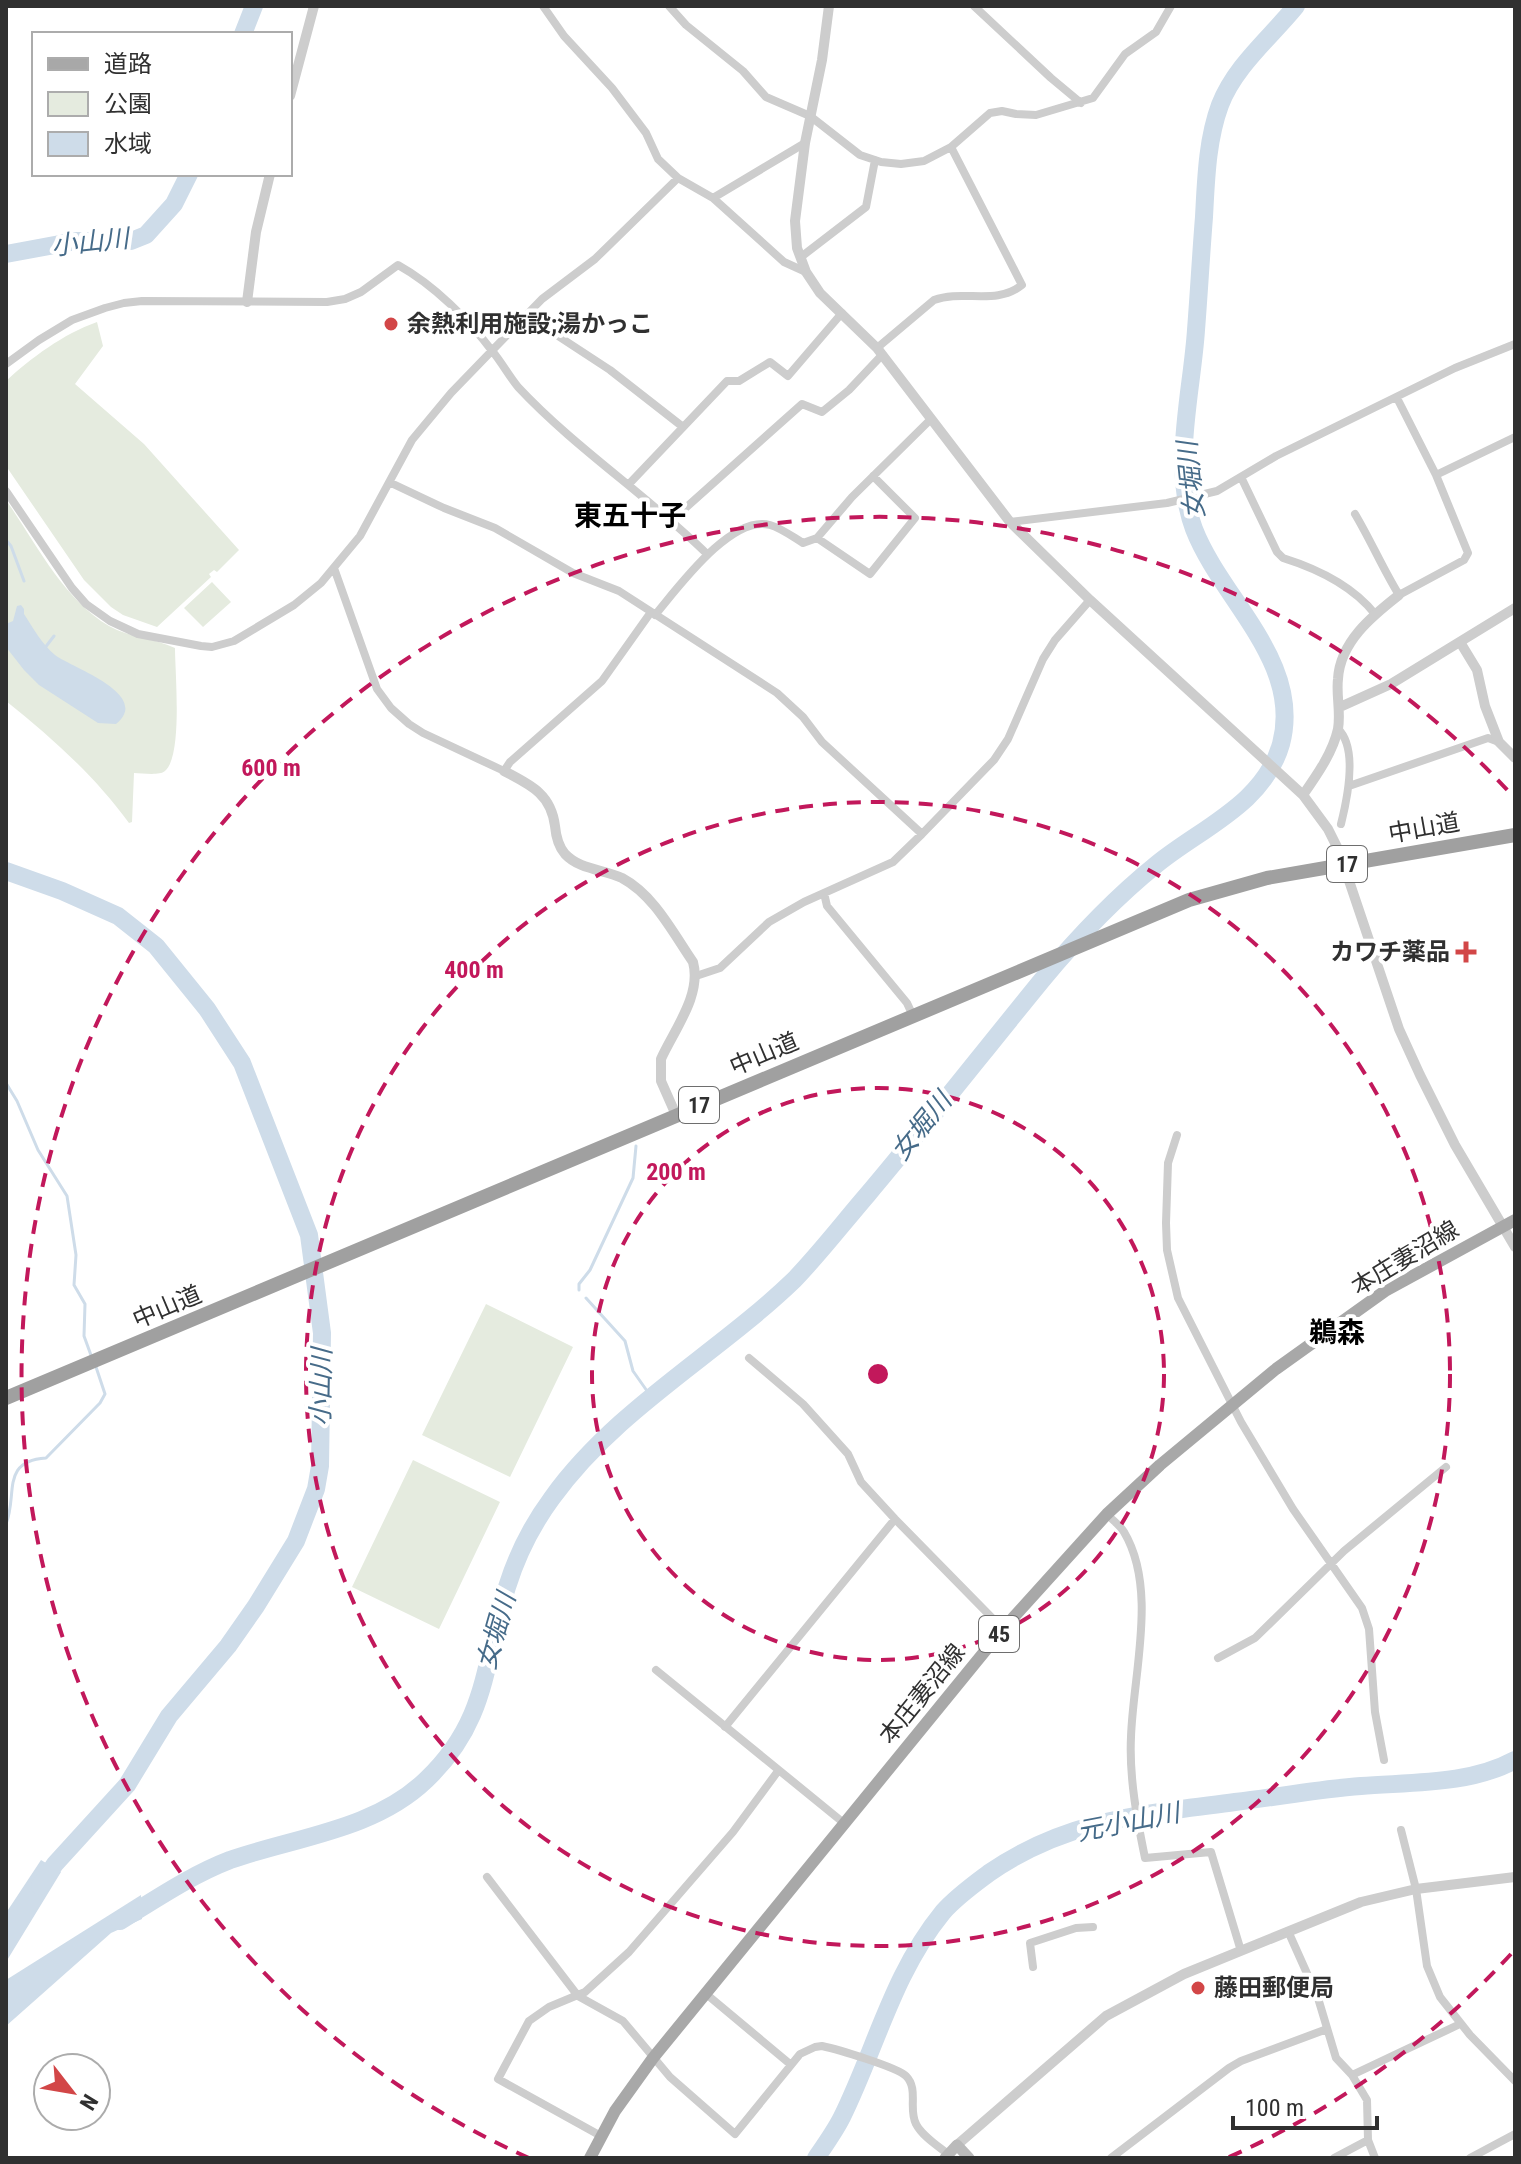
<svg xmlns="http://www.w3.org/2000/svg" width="1521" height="2164" viewBox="0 0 1521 2164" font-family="'Roboto Condensed','Noto Sans JP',sans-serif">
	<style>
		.green { fill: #e5ebdf }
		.water { fill: #cedce9 }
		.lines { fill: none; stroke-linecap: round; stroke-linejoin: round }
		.stream { stroke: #cedce9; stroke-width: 3 }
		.river { stroke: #cedce9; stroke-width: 18 }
		.minor { stroke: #cdcdcd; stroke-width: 8 }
		.tertiary { stroke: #cdcdcd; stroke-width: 10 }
		.secondary { stroke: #bababa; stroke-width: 11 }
		.primary { stroke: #a8a8a8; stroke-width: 12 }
		.trunk { stroke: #a0a0a0; stroke-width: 14 }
		.ring { fill: none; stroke: #c2185b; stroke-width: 4; stroke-dasharray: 14 10 }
		.poi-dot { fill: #d24647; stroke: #fff; stroke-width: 3 }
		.labels { text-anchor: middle; stroke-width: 8; stroke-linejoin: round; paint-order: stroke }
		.shield { fill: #fff; stroke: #6e6e6e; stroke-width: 2 }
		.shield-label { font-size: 22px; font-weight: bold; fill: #303030 }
		.poi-label { font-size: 24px; font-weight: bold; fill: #303030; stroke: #fff; text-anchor: start }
		.street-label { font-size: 24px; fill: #303030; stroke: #fff }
		.water-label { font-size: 26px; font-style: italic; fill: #466b89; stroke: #fff }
		.quarter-label { font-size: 28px; font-weight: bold; fill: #000; stroke: #fff }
		.centre { fill: #c2185b; stroke: #fff; stroke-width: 4 }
		.ring-label { font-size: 24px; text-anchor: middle; font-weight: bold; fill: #c2185b; stroke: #fff; stroke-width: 8; stroke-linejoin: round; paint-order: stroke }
	</style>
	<rect width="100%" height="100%" fill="#fff"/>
	<path class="green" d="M 97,322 L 103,346 L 75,384 L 144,444 L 239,550 L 217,572 L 214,570 L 209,574 L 211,577 L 157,627 L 123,615 L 111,607 L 84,580 L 6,466 L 6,381 C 31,358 63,334 97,322 Z
		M 6,500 C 36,543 63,599 109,626 C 130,638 154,638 175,648 C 175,672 183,756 165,771 C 159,776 142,773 134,773 L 132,822 L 129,823 C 94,775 52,738 6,701 Z
		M 212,582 L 231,602 L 203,627 L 184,608 Z
		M 486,1304 L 573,1347 L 510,1477 L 422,1435 Z
		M 413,1460 L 500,1502 L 439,1629 L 352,1587 Z"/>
	<path class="water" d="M 21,605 L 24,609 L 24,614 C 33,628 42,644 55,655 C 70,667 153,694 116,724 L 98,723 L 39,685 L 24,670 L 6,647 L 6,624 L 13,621 L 17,606 Z
		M 41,1860 L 61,1872 L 6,1962 L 6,1913 Z
		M 141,1895 L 142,1919 L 111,1933 L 6,2026 L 6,1980 Z"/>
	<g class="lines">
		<path class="stream" d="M 6,540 L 11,546 L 24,581
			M 44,649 L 54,636
			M 6,1083 L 17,1101 L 38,1150 L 67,1196 L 76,1255 L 74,1285 L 85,1304 L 84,1336 L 92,1358
			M 579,1290 L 579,1284 L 590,1270 L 633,1178 L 636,1146
			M 586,1298 L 625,1341 L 633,1371 L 652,1398
			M 6,1524 C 18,1495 0,1461 46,1458 L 100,1403 L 105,1394 L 95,1364"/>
		<path class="river" d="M 243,34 L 254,6
			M 6,254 L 76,241 L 131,241 L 146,235 L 174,204 L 189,174
			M 6,871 L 62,891 L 118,916 L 156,946 L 207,1009 L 242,1063 L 309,1235 L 322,1333 L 320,1466 L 316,1489 L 296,1541 L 256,1606 L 228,1646 L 169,1716 L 127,1785 L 55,1864 L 40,1886
			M 120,1921 C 156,1899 191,1875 230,1860 C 296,1837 374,1830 426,1780 C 489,1720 483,1663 507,1587 C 517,1555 532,1525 552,1498 C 616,1409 716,1355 794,1280 C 820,1253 843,1223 868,1194 C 927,1124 984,1051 1042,980 C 1076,939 1116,897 1157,864 C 1201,828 1264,804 1281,744 C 1303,662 1221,599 1194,529 C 1171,468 1192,392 1196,330 C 1199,292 1201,254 1204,217 C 1206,180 1207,140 1220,105 C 1235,66 1270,38 1296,6
			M 816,2158 C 825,2145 835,2131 842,2117 C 876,2048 893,1973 943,1912 C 956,1897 973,1885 989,1873 C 1067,1819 1145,1814 1235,1802 C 1277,1797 1319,1789 1361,1786 C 1411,1782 1469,1785 1515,1760"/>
		<path class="minor" d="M 543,6 L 564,36 L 612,88 L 646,133 L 658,159 L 678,178 L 713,198 L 784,262 L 806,272
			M 669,6 L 686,25 L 743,71 L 766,97 L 810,116 L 860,155 L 881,162 L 901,164 L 924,161 L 951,147 L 990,113 L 1002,111 L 1016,114 L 1036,115 L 1093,98 L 1125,54 L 1156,32 L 1171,6
			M 974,6 L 1051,78 L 1081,103
			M 713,198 L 805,143
			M 801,257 L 866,207 L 875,160
			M 526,315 L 610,370 L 683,427
			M 877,348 L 934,300 C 963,289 996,306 1022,285 L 951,147
			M 6,364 L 39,340 L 72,320 L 105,308 L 124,303 L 142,301 L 327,302 L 345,299 L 361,292 L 398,265 C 434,285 468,319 493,352 C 502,363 509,376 518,387 C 575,448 647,495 707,554
			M 1436,475 L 1515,437
			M 1241,477 L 1277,552 L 1283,558 C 1318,569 1352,585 1375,614
			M 391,483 L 444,508 L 495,528 L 573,573 L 619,591 L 777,693 L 803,717 L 822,742 L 922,834
			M 629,484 L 727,381 L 739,381 L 770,362 L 788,376 L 842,313
			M 6,491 L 72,588 L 86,604 L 110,621 L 138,634 L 201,646 L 212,647 L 234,641 L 294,605 L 321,583 L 360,536 L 412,440 L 451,393 L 542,299 L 595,259 L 678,178
			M 1355,514 C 1371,541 1383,569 1399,595 L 1464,560 L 1468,553 L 1436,475 L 1397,398
			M 672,520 L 802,404 L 822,412 L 849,390 L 882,355
			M 1010,522 L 1167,503 L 1217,491 L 1276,456 L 1455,368 L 1515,344
			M 817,538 L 870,574 L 915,518 L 873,476
			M 334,568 L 377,689 L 391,708 L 409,724 L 423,733 L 504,771 L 510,762 L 602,681 L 651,612
			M 655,615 C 677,589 731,514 770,525 C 781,528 793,537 803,543 L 817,538 L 852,497 L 930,420
			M 1338,729 C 1358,748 1347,800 1341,824
			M 1349,786 L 1488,738 L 1499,742
			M 824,893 L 827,906 L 907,1003 L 913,1016
			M 696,976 L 720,968 L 769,922 L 804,902 L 893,862 L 922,834 L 994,760 L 1008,739 L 1043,659 L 1055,640 L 1090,600
			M 1177,1135 L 1168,1163 L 1166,1223 L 1167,1250 L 1178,1298 L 1241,1422 L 1293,1509 L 1362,1608 L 1369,1629 L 1375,1712 L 1384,1760
			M 749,1358 L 803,1404 L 848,1454 L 861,1482 L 895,1519 L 1003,1629
			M 1107,1514 C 1112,1520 1120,1525 1124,1532 C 1158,1589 1133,1674 1131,1737 C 1129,1777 1137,1819 1145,1858 L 1211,1852 L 1241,1951
			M 1218,1658 L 1255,1638 L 1344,1551 L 1446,1467
			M 656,1670 L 845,1824
			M 725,1727 L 895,1519
			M 1401,1830 L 1416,1889 L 1427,1966 L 1440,1997 L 1470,2035 L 1515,2081
			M 487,1877 L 578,1996 L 623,2021 L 670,2077 L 735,2134 L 800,2054 L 815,2047 L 822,2046 C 836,2049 897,2067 906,2076 C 919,2089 908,2109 916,2124 C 922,2136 938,2146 948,2154
			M 1288,1931 L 1318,1998 L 1336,2058 L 1352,2075 L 1367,2100 L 1368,2140 L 1375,2158
			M 1033,1967 L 1030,1943 L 1076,1928 L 1093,1927
			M 705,1993 L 790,2064
			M 1352,2075 L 1460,2024
			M 601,2136 L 498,2079 L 529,2021 L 549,2007 L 585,1992 L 629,1952 L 733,1832 L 778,1771
			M 1111,2158 L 1229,2068 L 1241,2061 L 1327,2029
			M 1334,2158 L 1368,2140
			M 1470,2158 L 1515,2134"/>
		<path class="tertiary" d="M 829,6 L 822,60 L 805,143 L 795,221 L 797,248 L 806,272 L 820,293 L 877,348 L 1010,522 L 1090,600 L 1303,795 L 1328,829 L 1339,851 L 1399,1029 L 1420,1075 L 1455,1145 L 1515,1247
			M 290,96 L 314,6
			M 247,302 L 256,232 L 270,174
			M 1460,642 L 1477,670 L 1485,706 L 1499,742 L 1515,758
			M 1340,707 L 1391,684 L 1515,608
			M 504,771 C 531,785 551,794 555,826 C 556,837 558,846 565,854 C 580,870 603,869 622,878 C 654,895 673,933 693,962 C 702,995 674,1030 661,1059 L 661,1081 L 676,1115
			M 1303,795 C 1317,775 1333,752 1338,729 C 1341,712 1336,695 1338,679 C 1340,642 1372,616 1399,595
			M 957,2145 L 1106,2016 L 1184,1974 L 1361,1902 L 1416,1889 L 1515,1877"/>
		<path class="secondary" d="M 945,2158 L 957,2145 L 969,2158"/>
		<path class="primary" d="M 590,2158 L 615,2111 L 653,2058 L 1003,1629 L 1107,1514 L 1160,1465 L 1276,1369 L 1385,1291 L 1515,1220"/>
		<path class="trunk" d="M 6,1398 L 1189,900 L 1267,878 L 1515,835"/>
	</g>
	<g class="ring">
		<circle cx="878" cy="1374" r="286"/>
		<circle cx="878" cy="1374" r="572"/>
		<path d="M1511 1954A858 858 0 0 1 1227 2158M529 2158A858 858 0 1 1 1511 794"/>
	</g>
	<g class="poi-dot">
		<circle cx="391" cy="324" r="8"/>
		<path d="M1462 940h8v8h8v8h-8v8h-8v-8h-8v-8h8z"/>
		<circle cx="1198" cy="1988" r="8"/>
	</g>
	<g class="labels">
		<g class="shield">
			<rect x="1327" y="846" width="40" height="36" rx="6"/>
			<rect x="679" y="1087" width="40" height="36" rx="6"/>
			<rect x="979" y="1616" width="40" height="36" rx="6"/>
		</g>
		<g class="shield-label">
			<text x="1347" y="872">17</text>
			<text x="699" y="1113">17</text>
			<text x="999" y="1642">45</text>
		</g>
		<g class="poi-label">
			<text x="407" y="332">余熱利用施設;湯かっこ</text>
			<text x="1450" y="960" text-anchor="end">カワチ薬品</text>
			<text x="1214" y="1996">藤田郵便局</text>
		</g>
		<g class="street-label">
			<text transform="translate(1424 828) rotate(-10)" y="8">中山道</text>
			<text transform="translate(764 1054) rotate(-23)" y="8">中山道</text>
			<text transform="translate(1405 1258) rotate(-31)" y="8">本庄妻沼線</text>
			<text transform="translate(167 1307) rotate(-23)" y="8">中山道</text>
			<text transform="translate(922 1694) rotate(-51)" y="8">本庄妻沼線</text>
		</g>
		<g class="water-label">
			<text transform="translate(90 242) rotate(-6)" y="9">小山川</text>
			<text transform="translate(1191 480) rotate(-96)" y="9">女堀川</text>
			<text transform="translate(921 1126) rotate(-51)" y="9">女堀川</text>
			<text transform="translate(321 1387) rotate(-89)" y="9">小山川</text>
			<text transform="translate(496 1631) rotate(-74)" y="9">女堀川</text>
			<text transform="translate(1128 1822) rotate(-11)" y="9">元小山川</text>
		</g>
		<g class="quarter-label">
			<text x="630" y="525">東五十子</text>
			<text x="1337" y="1342">鵜森</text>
		</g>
	</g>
	<circle cx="878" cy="1374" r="12" class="centre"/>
	<g class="ring-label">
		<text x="271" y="776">600 m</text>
		<text x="474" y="978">400 m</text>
		<text x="676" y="1180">200 m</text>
	</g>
	<rect width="1521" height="2164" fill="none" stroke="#303030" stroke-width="16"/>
	<rect x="32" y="32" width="260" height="144" fill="#ffffff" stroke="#acacac" stroke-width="2"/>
	<rect x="48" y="58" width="40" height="12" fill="#a8a8a8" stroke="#acacac" stroke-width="2"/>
	<text x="104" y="72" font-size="24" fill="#303030">道路</text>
	<rect x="48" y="92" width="40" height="24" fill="#e5ebdf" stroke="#acacac" stroke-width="2"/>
	<text x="104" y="112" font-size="24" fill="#303030">公園</text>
	<rect x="48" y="132" width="40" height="24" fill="#cedce9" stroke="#acacac" stroke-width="2"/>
	<text x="104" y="152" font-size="24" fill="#303030">水域</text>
	<g transform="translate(72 2092) rotate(121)"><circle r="38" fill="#ffffff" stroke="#acacac" stroke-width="2"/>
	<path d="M0-6L14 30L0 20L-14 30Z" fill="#d24647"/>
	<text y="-12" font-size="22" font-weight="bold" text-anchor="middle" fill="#303030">N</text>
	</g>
	<path d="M1233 2116v12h144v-12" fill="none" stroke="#303030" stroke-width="4"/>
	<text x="1245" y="2116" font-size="24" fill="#303030" stroke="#ffffff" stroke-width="6" paint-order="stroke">100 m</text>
</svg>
